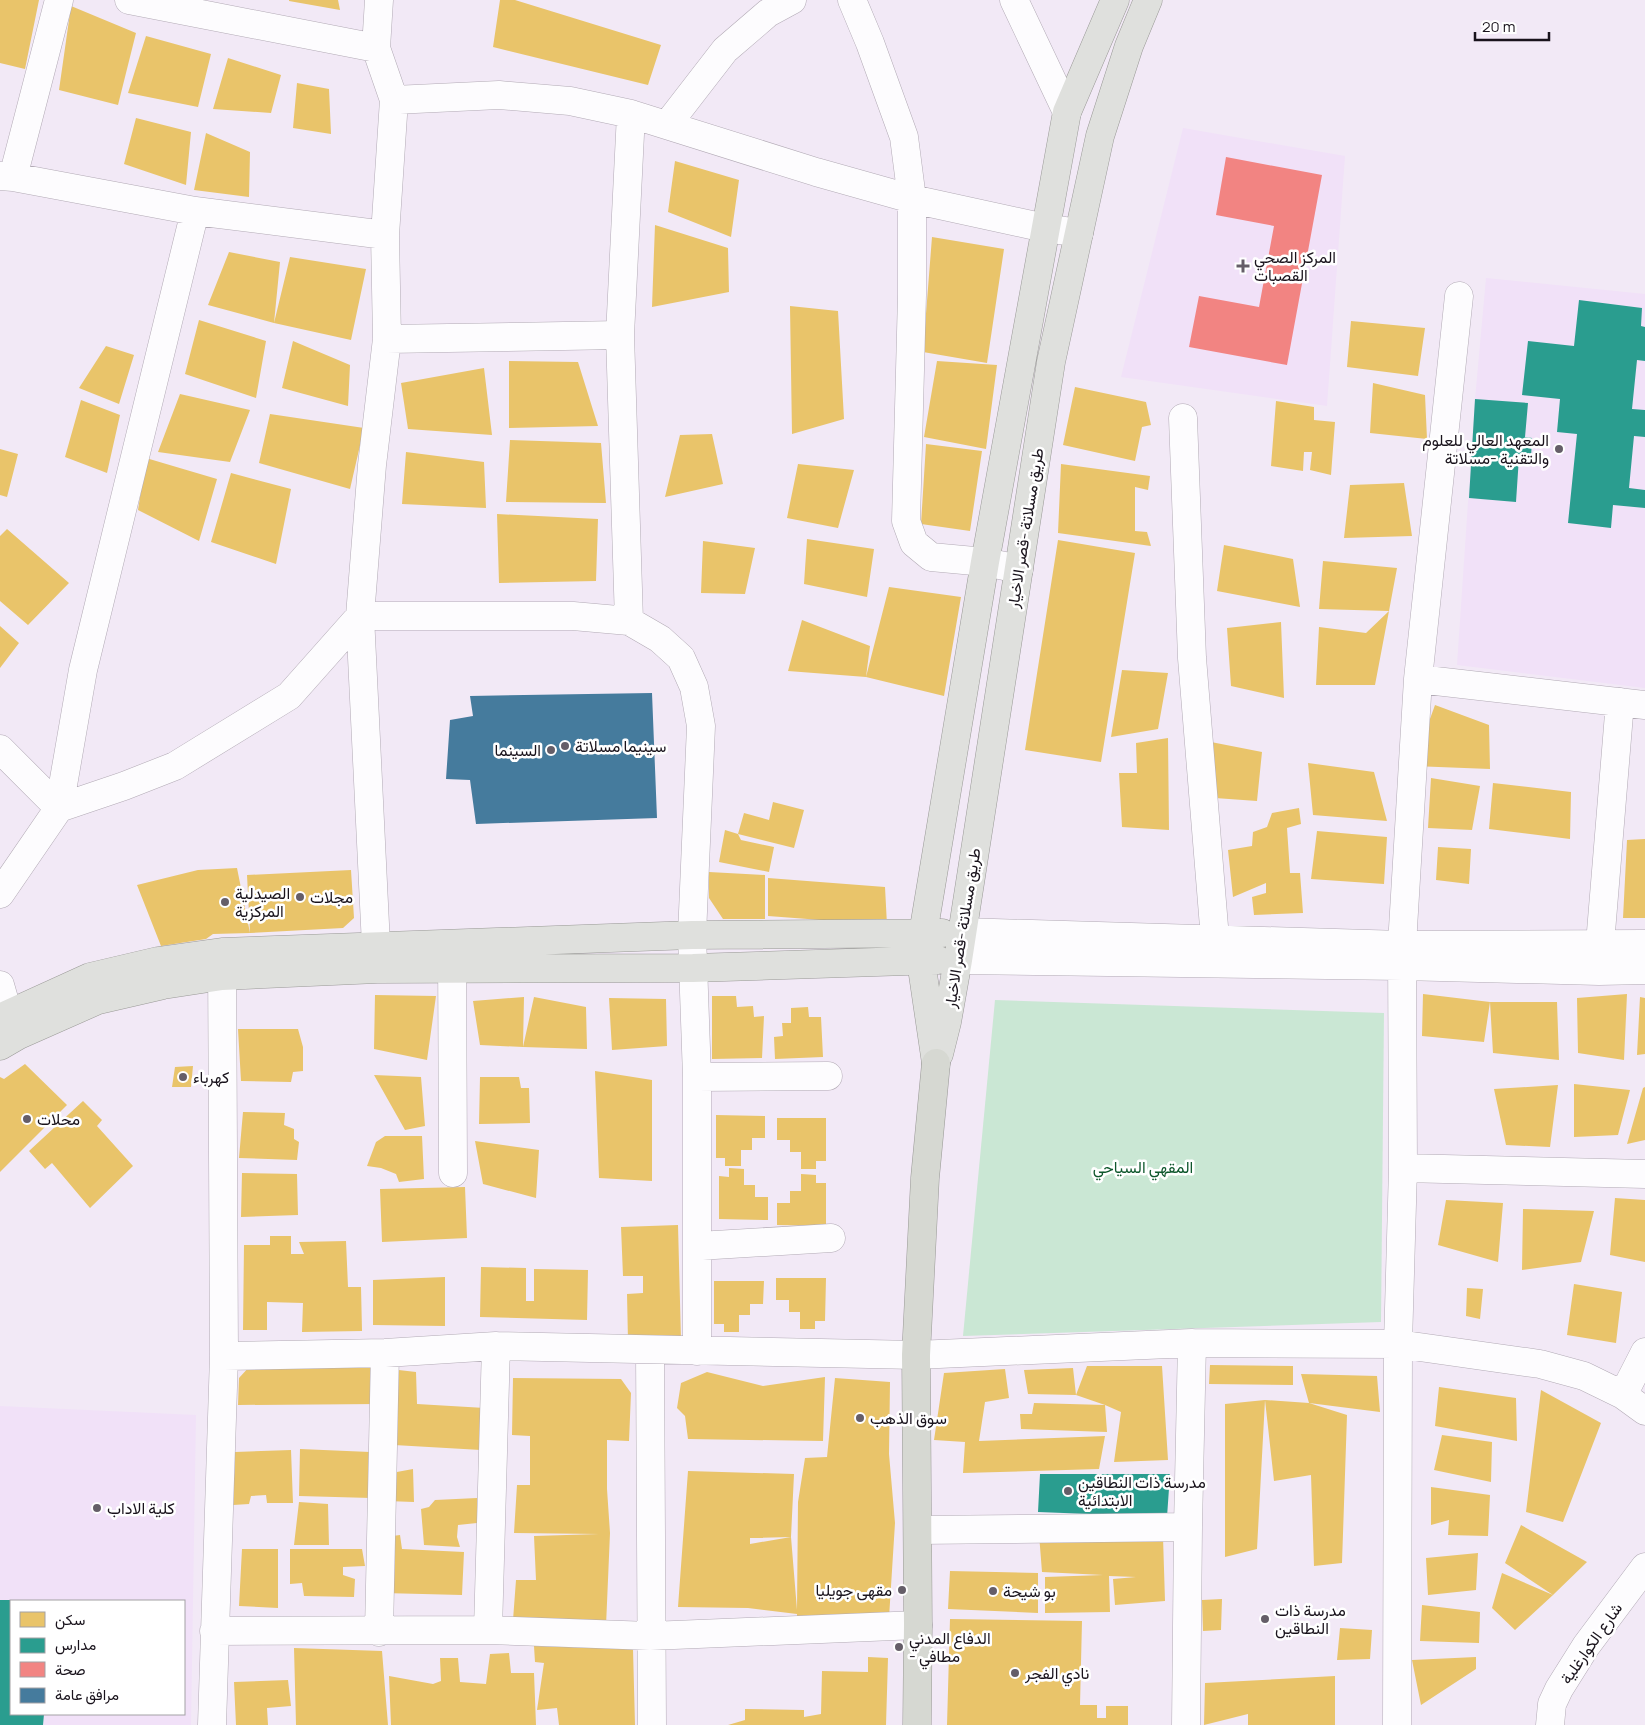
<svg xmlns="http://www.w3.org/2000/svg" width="1645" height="1725" viewBox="0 0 1645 1725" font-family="Manrope,Vazirmatn,sans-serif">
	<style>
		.built { fill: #f1e1f8; fill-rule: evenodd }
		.green { fill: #cae7d4 }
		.homes { fill: #e9c46a }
		.schools { fill: #2a9d8f }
		.health { fill: #f28482 }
		.public { fill: #457b9d }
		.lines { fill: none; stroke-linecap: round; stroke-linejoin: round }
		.minor-casing { stroke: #b2aab5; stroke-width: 29 }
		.primary-casing { stroke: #999996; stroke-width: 29 }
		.trunk-casing { stroke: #999996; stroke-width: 29 }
		.minor { stroke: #fdfcfe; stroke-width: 28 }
		.primary { stroke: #dfe0dd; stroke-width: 28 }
		.trunk { stroke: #d6d8d2; stroke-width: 28 }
		.poi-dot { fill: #655e68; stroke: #fff; stroke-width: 2 }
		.labels { text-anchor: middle; stroke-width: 5; stroke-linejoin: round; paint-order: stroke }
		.poi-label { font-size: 16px; fill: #19131c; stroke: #fff; text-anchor: start }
		.street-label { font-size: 16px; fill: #19131c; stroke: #fff }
		.park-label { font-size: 16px; fill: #0e572c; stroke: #fff }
	</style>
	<rect width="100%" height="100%" fill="#f2e9f6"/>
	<path class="built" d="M 1183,128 L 1345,156 L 1327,406 L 1121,377 Z
		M 1486,278 L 1645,294 L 1645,688 L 1457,665 L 1475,399 Z
		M 0,1406 L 196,1415 L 191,1725 L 0,1725 ZM 11,1601 L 184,1601 L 184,1714 L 11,1714 Z"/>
	<path class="green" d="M 995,1000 L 1384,1013 L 1381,1322 L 963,1336 Z"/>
	<path class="homes" d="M 0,0 L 39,0 L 25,69 L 0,63 Z
		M 289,0 L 338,0 L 340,10 L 289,1 Z
		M 500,0 L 515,0 L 661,45 L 648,85 L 493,47 Z
		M 71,6 L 136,33 L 118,105 L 59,90 Z
		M 146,36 L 211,54 L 198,107 L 128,93 Z
		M 228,58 L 281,75 L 271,113 L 213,109 Z
		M 297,83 L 329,89 L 331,134 L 293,128 Z
		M 136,118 L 191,132 L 186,185 L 124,164 Z
		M 206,133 L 250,152 L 249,197 L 194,190 Z
		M 675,161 L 739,180 L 731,237 L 668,212 Z
		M 655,225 L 728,248 L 729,292 L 652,307 Z
		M 932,237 L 1004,249 L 987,363 L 923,352 Z
		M 229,252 L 280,262 L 274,323 L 290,257 L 366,269 L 351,340 L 274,323 L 208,305 Z
		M 790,306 L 838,311 L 844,419 L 792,434 Z
		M 199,320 L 266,341 L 256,398 L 185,374 Z
		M 1351,321 L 1425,328 L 1418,376 L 1347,367 Z
		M 293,341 L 350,365 L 348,406 L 282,388 Z
		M 106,346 L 134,355 L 119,404 L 79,388 Z
		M 509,361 L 578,362 L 598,426 L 509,428 Z
		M 937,361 L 997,365 L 986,449 L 924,437 Z
		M 484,368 L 492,435 L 408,429 L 401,383 Z
		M 1373,383 L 1425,395 L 1427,439 L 1370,433 Z
		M 1075,387 L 1146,402 L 1151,425 L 1142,427 L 1135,461 L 1063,445 Z
		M 180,394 L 250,410 L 230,462 L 158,452 Z
		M 81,400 L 120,415 L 107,473 L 65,457 Z
		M 1276,401 L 1314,407 L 1314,420 L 1335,422 L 1331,475 L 1310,470 L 1312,452 L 1304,452 L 1303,471 L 1271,466 Z
		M 270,414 L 364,428 L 350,489 L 259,463 Z
		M 712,434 L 723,484 L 665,497 L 680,435 Z
		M 510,440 L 601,443 L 606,503 L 506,502 Z
		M 926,444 L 982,451 L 970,531 L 921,524 Z
		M 0,449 L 18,454 L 7,497 L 0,495 Z
		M 406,452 L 484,462 L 486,508 L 402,504 Z
		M 146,458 L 217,479 L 199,541 L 138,510 Z
		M 798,464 L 854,470 L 838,528 L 787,518 Z
		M 1061,464 L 1150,476 L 1148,490 L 1135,487 L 1135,531 L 1147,532 L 1151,546 L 1058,533 Z
		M 231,473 L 291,489 L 276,564 L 211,542 Z
		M 1404,483 L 1412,536 L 1344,538 L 1350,485 Z
		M 497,514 L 598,519 L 596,581 L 499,583 Z
		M 7,529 L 69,583 L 28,625 L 0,601 L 0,536 Z
		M 807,539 L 874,549 L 867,597 L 804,584 Z
		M 1058,540 L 1135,553 L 1101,762 L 1025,750 Z
		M 703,541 L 755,548 L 745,594 L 701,593 Z
		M 1224,545 L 1293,559 L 1300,607 L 1217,591 Z
		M 1323,561 L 1397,568 L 1389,611 L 1375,685 L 1316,685 L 1319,627 L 1366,633 L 1389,611 L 1319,609 Z
		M 889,587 L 961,597 L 944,696 L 866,677 L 788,671 L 802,620 L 870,646 L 866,677 Z
		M 1281,622 L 1284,698 L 1231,686 L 1227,628 Z
		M 0,626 L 19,643 L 0,668 Z
		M 1122,670 L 1168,673 L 1158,729 L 1111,737 Z
		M 1435,705 L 1489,725 L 1490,769 L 1413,766 Z
		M 1168,738 L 1169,830 L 1122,827 L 1119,773 L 1137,773 L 1136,743 Z
		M 1211,742 L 1262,752 L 1257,801 L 1215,798 Z
		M 1308,763 L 1374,772 L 1387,821 L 1313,815 Z
		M 1431,778 L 1480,786 L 1472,830 L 1428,828 Z
		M 1493,783 L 1571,792 L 1570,839 L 1489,829 Z
		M 773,802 L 804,810 L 794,848 L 738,834 L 744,813 L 769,820 Z
		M 1299,808 L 1301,824 L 1287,828 L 1290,873 L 1300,873 L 1303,913 L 1254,915 L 1252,897 L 1266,893 L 1266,883 L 1233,897 L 1228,850 L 1252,846 L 1253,832 L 1267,827 L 1272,813 Z
		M 725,830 L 738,834 L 741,840 L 774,847 L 769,872 L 719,862 Z
		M 1317,831 L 1387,837 L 1384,884 L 1311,879 Z
		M 1645,839 L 1645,918 L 1623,918 L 1627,840 Z
		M 1438,847 L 1471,849 L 1469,884 L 1436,880 Z
		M 237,868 L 250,933 L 247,875 L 351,870 L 354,918 L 343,928 L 250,933 L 213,934 L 206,939 L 161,946 L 137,885 L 198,870 Z
		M 709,872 L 765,875 L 765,919 L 723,919 L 709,898 Z
		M 768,878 L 885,887 L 887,925 L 768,916 Z
		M 1423,994 L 1490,1002 L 1484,1042 L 1422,1036 Z
		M 1627,994 L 1624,1060 L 1578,1053 L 1577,998 Z
		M 375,995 L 436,996 L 427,1060 L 374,1049 Z
		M 712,996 L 736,996 L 737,1007 L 753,1006 L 754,1017 L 764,1016 L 762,1058 L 712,1059 Z
		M 524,997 L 523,1047 L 480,1045 L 473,1001 Z
		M 534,997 L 586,1007 L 587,1049 L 523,1047 Z
		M 1640,997 L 1645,998 L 1645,1054 L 1637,1055 Z
		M 609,998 L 666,999 L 667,1046 L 612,1050 Z
		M 1490,1002 L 1557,1002 L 1559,1060 L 1493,1053 Z
		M 808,1007 L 809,1017 L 821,1017 L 823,1057 L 775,1059 L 774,1037 L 783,1036 L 782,1023 L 791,1023 L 791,1008 Z
		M 238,1029 L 298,1029 L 303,1047 L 303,1071 L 293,1072 L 291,1082 L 241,1081 Z
		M 25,1064 L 67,1105 L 0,1172 L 0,1077 L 4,1079 Z
		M 193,1066 L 191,1087 L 172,1087 L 175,1067 Z
		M 595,1071 L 652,1080 L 652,1181 L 599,1178 Z
		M 374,1075 L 421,1077 L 425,1126 L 405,1130 Z
		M 480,1077 L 519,1077 L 521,1088 L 529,1088 L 530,1123 L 479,1124 Z
		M 1574,1084 L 1630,1090 L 1618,1135 L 1574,1137 Z
		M 1558,1085 L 1550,1147 L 1506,1145 L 1494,1089 Z
		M 1645,1087 L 1645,1140 L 1627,1144 L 1643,1088 Z
		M 83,1101 L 102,1120 L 97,1126 L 133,1166 L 90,1208 L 52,1163 L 45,1169 L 29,1151 Z
		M 243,1112 L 285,1113 L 284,1125 L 294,1129 L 294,1139 L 299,1142 L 297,1160 L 239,1158 Z
		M 716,1115 L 765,1116 L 765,1138 L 752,1138 L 752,1150 L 741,1150 L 741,1166 L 725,1166 L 725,1158 L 716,1158 Z
		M 777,1118 L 826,1118 L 826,1161 L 816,1161 L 816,1169 L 801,1169 L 801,1152 L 790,1152 L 790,1140 L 777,1140 Z
		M 385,1136 L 422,1136 L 424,1179 L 399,1182 L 396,1174 L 381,1168 L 367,1166 L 376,1142 Z
		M 475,1141 L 539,1150 L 536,1198 L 483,1184 Z
		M 729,1168 L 744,1169 L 744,1185 L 755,1185 L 755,1197 L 768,1197 L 768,1220 L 719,1219 L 719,1176 L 729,1177 Z
		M 242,1173 L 297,1174 L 298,1215 L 241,1217 Z
		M 801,1174 L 816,1175 L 816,1183 L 826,1183 L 826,1226 L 777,1225 L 777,1203 L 790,1203 L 790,1191 L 801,1191 Z
		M 465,1187 L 467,1238 L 382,1242 L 380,1189 Z
		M 1615,1198 L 1645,1200 L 1645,1262 L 1610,1255 Z
		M 1446,1200 L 1503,1203 L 1498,1262 L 1438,1245 Z
		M 1523,1209 L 1594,1211 L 1581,1262 L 1522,1270 Z
		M 678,1225 L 681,1340 L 628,1341 L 627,1294 L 643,1293 L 643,1276 L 623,1276 L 621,1227 Z
		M 270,1236 L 291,1236 L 291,1254 L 304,1254 L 299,1242 L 346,1241 L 348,1287 L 361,1287 L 362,1331 L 302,1332 L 303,1303 L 267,1302 L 267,1330 L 243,1330 L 244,1245 L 270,1245 Z
		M 481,1267 L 526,1268 L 526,1301 L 534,1301 L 534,1269 L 588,1270 L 587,1320 L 480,1317 Z
		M 445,1277 L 445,1326 L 373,1325 L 373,1280 Z
		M 776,1278 L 826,1278 L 825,1321 L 815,1321 L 815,1329 L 800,1329 L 800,1312 L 789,1312 L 789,1300 L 776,1300 Z
		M 714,1281 L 764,1281 L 763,1304 L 750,1304 L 750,1315 L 739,1315 L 739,1332 L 724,1332 L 724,1324 L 714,1324 Z
		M 1574,1284 L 1622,1292 L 1616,1343 L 1567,1335 Z
		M 1467,1288 L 1483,1289 L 1480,1319 L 1466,1316 Z
		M 1210,1365 L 1293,1366 L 1293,1385 L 1209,1384 Z
		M 250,1366 L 377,1368 L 378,1404 L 238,1405 L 239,1378 Z
		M 1087,1366 L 1162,1366 L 1168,1460 L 1114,1462 L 1121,1412 L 1105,1405 L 1107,1432 L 1021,1429 L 1020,1414 L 1032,1414 L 1034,1403 L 1105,1405 L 1076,1395 L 1028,1394 L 1024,1370 L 1073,1368 L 1076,1395 Z
		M 390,1369 L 416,1372 L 417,1404 L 485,1408 L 481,1450 L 394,1445 Z
		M 1005,1369 L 1009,1398 L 985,1402 L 979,1441 L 1105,1436 L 1099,1469 L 963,1473 L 965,1442 L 934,1440 L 944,1373 Z
		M 707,1372 L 763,1386 L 825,1377 L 823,1441 L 688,1439 L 685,1416 L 677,1408 L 681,1383 Z
		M 1301,1374 L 1377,1376 L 1380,1412 L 1309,1403 Z
		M 513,1378 L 621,1379 L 631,1393 L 629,1441 L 607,1440 L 607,1489 L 610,1533 L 606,1626 L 513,1620 L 516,1580 L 536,1580 L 534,1536 L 599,1534 L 514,1533 L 517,1485 L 530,1485 L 530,1436 L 512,1435 Z
		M 835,1378 L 890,1382 L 889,1454 L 895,1523 L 889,1618 L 797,1619 L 797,1614 L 748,1608 L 678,1607 L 688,1471 L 794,1474 L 791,1537 L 750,1538 L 750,1544 L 791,1537 L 797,1610 L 798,1502 L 805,1458 L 827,1457 Z
		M 1439,1387 L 1516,1398 L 1517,1441 L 1435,1426 Z
		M 1541,1390 L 1601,1423 L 1563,1522 L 1526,1512 Z
		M 1265,1400 L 1309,1403 L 1347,1415 L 1342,1563 L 1314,1566 L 1311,1475 L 1274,1481 L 1265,1400 L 1257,1549 L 1225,1557 L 1225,1404 Z
		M 1442,1435 L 1492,1442 L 1491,1482 L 1434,1470 Z
		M 300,1449 L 370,1452 L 371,1498 L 299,1496 Z
		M 291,1450 L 293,1503 L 267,1503 L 266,1495 L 251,1496 L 249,1504 L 233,1505 L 235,1452 Z
		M 413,1469 L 414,1502 L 387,1501 L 386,1474 Z
		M 1431,1487 L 1490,1495 L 1488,1536 L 1448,1535 L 1449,1520 L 1431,1525 Z
		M 477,1498 L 477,1523 L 458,1525 L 457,1537 L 460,1547 L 424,1545 L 421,1509 L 429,1507 L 435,1500 Z
		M 299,1502 L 328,1504 L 329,1545 L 294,1545 Z
		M 1521,1525 L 1587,1562 L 1553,1595 L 1505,1563 Z
		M 1039,1534 L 1163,1537 L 1165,1601 L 1115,1605 L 1113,1579 L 1136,1577 L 1109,1576 L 1110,1612 L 1045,1613 L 1045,1577 L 1103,1575 L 1042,1572 Z
		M 400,1535 L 402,1549 L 464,1552 L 462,1595 L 383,1593 L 385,1537 Z
		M 242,1549 L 278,1549 L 278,1608 L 239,1606 Z
		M 290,1549 L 362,1549 L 365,1566 L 343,1567 L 343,1575 L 355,1579 L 354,1597 L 304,1596 L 302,1583 L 290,1584 Z
		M 1478,1553 L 1476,1590 L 1428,1595 L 1426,1558 Z
		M 950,1571 L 1038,1573 L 1038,1613 L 948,1609 Z
		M 1502,1573 L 1553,1595 L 1515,1630 L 1492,1608 Z
		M 1222,1599 L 1221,1630 L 1203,1631 L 1202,1600 Z
		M 1422,1605 L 1480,1612 L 1479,1643 L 1420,1641 Z
		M 950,1619 L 1082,1621 L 1080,1705 L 1097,1705 L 1097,1718 L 1106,1718 L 1106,1706 L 1128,1706 L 1128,1725 L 947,1725 Z
		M 1340,1628 L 1372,1630 L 1370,1659 L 1337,1660 Z
		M 534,1646 L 633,1649 L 635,1725 L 559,1725 L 557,1708 L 537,1710 L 544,1663 L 535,1662 Z
		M 294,1648 L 382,1651 L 388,1725 L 296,1725 Z
		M 509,1653 L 511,1673 L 534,1673 L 536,1725 L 391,1725 L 389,1676 L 433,1684 L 441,1681 L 440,1658 L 458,1658 L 460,1682 L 486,1684 L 490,1654 Z
		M 868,1657 L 888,1658 L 886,1725 L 728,1725 L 745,1720 L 745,1709 L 804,1710 L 804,1717 L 821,1714 L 822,1671 L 868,1672 Z
		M 1476,1657 L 1476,1669 L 1421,1705 L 1412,1660 Z
		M 1335,1676 L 1335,1725 L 1248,1725 L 1248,1714 L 1204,1725 L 1205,1683 Z
		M 288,1680 L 291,1706 L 267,1708 L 268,1725 L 236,1725 L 234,1682 Z"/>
	<path class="schools" d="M 1579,300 L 1642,308 L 1641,326 L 1645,327 L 1645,361 L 1637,360 L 1632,409 L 1645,410 L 1645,437 L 1634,436 L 1629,488 L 1645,490 L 1645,508 L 1613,505 L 1611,528 L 1568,523 L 1577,434 L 1557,432 L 1560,399 L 1522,395 L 1528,341 L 1574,346 Z
		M 1475,399 L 1528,403 L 1525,437 L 1532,438 L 1531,458 L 1519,457 L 1516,502 L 1469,498 Z
		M 1040,1474 L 1170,1474 L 1167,1517 L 1038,1512 Z
		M 0,1600 L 11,1600 L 11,1714 L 44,1714 L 43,1725 L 0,1725 Z"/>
	<path class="health" d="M 1226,157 L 1322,175 L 1287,365 L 1189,347 L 1199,296 L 1259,307 L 1274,226 L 1216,215 Z"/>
	<path class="public" d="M 652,693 L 657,818 L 476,824 L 470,780 L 446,779 L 450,720 L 473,716 L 470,696 Z"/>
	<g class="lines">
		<g class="minor-casing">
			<path id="minor" d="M 129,0 L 376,48
				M 852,0 L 870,43 L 904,137 L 912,199 L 912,295 L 906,521 L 914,543 L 931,557 L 985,562 L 1019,569
				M 1014,0 L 1067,112
				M 394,100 L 499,95 L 570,101 L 631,114 L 816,172 L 912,199 L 1045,228 L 1079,233
				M 667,125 L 725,50 L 768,13 L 792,0
				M 0,176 L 13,177 L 195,211 L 385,235
				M 13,177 L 59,0
				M 387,339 L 620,335
				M 1183,418 L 1192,658 L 1215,939
				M 629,621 L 620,335 L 631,114
				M 1418,679 L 1645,705
				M 0,749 L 59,808
				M 59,808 L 83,670 L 195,211
				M 0,894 L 59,808 L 124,786 L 175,766 L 289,696 L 360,616 L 573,616 L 629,621 L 660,639 L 681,658 L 694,687 L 701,726 L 692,935 L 697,1077 L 697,1351
				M 962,932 L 1402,945 L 1645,944
				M 1600,944 L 1620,702
				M 376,945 L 360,616 L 372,465 L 387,339 L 385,235 L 394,100 L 376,48 L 379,0
				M 452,945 L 453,1173
				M 958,960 L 1402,966 L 1599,971 L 1645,970
				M 0,985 L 8,1013
				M 697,1077 L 828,1076
				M 1403,1168 L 1645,1174
				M 698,1246 L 831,1238
				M 650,1350 L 652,1725
				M 224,1356 L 385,1353 L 496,1346 L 916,1355 L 1192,1343 L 1398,1344 L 1540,1364 L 1584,1376 L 1623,1395 L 1645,1411
				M 1623,1395 L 1645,1352
				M 918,1530 L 1188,1527
				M 488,1630 L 496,1346
				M 214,1631 L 488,1630 L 650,1636 L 918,1625
				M 379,1632 L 385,1353
				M 212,1725 L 224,1356 L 222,953
				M 1186,1725 L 1188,1527 L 1192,1343
				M 1397,1725 L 1398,1344 L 1403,1168 L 1402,945 L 1418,679 L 1459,296
				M 1550,1725 L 1552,1704 L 1559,1689 L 1586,1646 L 1645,1567"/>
		</g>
		<g class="primary-casing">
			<path id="primary" d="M 0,1018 L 90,977 L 158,961 L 222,952 L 692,935 L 942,933
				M 0,1046 L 19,1035 L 98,1000 L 163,985 L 222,976 L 377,969 L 693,968 L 938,960
				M 939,1054 L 947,1022 L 958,960 L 1051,362 L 1100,136 L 1129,46 L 1148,0
				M 936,1063 L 921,961 L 923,934 L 985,562 L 1067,112 L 1115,0"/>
		</g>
		<g class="trunk-casing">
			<path id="trunk" d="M 917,1725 L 918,1625 L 916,1355 L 925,1178 L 936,1063"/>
		</g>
		<use href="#minor" class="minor"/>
		<use href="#primary" class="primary"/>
		<use href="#trunk" class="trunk"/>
	</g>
	<g class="poi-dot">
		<path d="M1240.5 258.5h5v5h5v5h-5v5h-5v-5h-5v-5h5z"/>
		<circle cx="1559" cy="449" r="5"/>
		<circle cx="565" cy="746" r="5"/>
		<circle cx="551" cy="750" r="5"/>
		<circle cx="300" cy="897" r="5"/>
		<circle cx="225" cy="902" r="5"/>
		<circle cx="183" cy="1077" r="5"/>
		<circle cx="27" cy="1119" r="5"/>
		<circle cx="860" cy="1418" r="5"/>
		<circle cx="1068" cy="1491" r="5"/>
		<circle cx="97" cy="1508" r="5"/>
		<circle cx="902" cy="1590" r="5"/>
		<circle cx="993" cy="1591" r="5"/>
		<circle cx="1265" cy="1619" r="5"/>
		<circle cx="899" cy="1647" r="5"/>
		<circle cx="1015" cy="1673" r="5"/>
	</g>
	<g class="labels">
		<g class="poi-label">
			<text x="1254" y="263">المركز الصحي<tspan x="1254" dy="18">القصبات</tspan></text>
			<text x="1549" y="446" text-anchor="end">المعهد العالي للعلوم<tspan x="1549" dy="18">والتقنية -مسلاتة</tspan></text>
			<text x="575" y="752">سينيما مسلاتة</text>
			<text x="541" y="756" text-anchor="end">السينما</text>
			<text x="235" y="899">الصيدلية<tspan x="235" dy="18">المركزية</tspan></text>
			<text x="310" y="903">مجلات</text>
			<text x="193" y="1083">كهرباء</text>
			<text x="37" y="1125">محلات</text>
			<text x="870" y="1424">سوق الذهب</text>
			<text x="1078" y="1488">مدرسة ذات النطاقين<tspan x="1078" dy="18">الابتدائية</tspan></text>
			<text x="107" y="1514">كلية الاداب</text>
			<text x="892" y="1596" text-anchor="end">مقهى جويليا</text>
			<text x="1003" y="1597">بو شيحة</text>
			<text x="1275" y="1616">مدرسة ذات<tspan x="1275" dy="18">النطاقين</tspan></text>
			<text x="909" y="1644">الدفاع المدني<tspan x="909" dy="18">- مطافي</tspan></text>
			<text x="1025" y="1679">نادي الفجر</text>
		</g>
		<g class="street-label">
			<text transform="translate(1025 528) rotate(-81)" y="6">طريق مسلاتة -قصر الاخيار</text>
			<text transform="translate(962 928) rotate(-81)" y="6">طريق مسلاتة -قصر الاخيار</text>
			<text transform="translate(1591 1643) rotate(-55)" y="6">شارع الكوارغلية</text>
		</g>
		<g class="park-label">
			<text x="1143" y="1173">المقهي السياحي</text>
		</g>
	</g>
	<rect x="10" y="1600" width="175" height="115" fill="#ffffff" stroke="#a3a1a4"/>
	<rect x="20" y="1612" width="25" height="15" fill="#e9c46a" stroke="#a3a1a4"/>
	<text x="55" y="1625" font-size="15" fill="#19131c">سكن</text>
	<rect x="20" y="1638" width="25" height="15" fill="#2a9d8f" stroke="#a3a1a4"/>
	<text x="55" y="1650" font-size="15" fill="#19131c">مدارس</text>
	<rect x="20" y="1662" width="25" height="15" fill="#f28482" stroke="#a3a1a4"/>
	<text x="55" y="1675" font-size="15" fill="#19131c">صحة</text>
	<rect x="20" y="1688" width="25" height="15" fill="#457b9d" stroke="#a3a1a4"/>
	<text x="55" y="1700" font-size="15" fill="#19131c">مرافق عامة</text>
	<path d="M1475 32v8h74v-8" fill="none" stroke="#19131c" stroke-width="2.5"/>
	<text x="1482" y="32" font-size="15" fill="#19131c" stroke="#ffffff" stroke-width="4" paint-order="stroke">20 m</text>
</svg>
